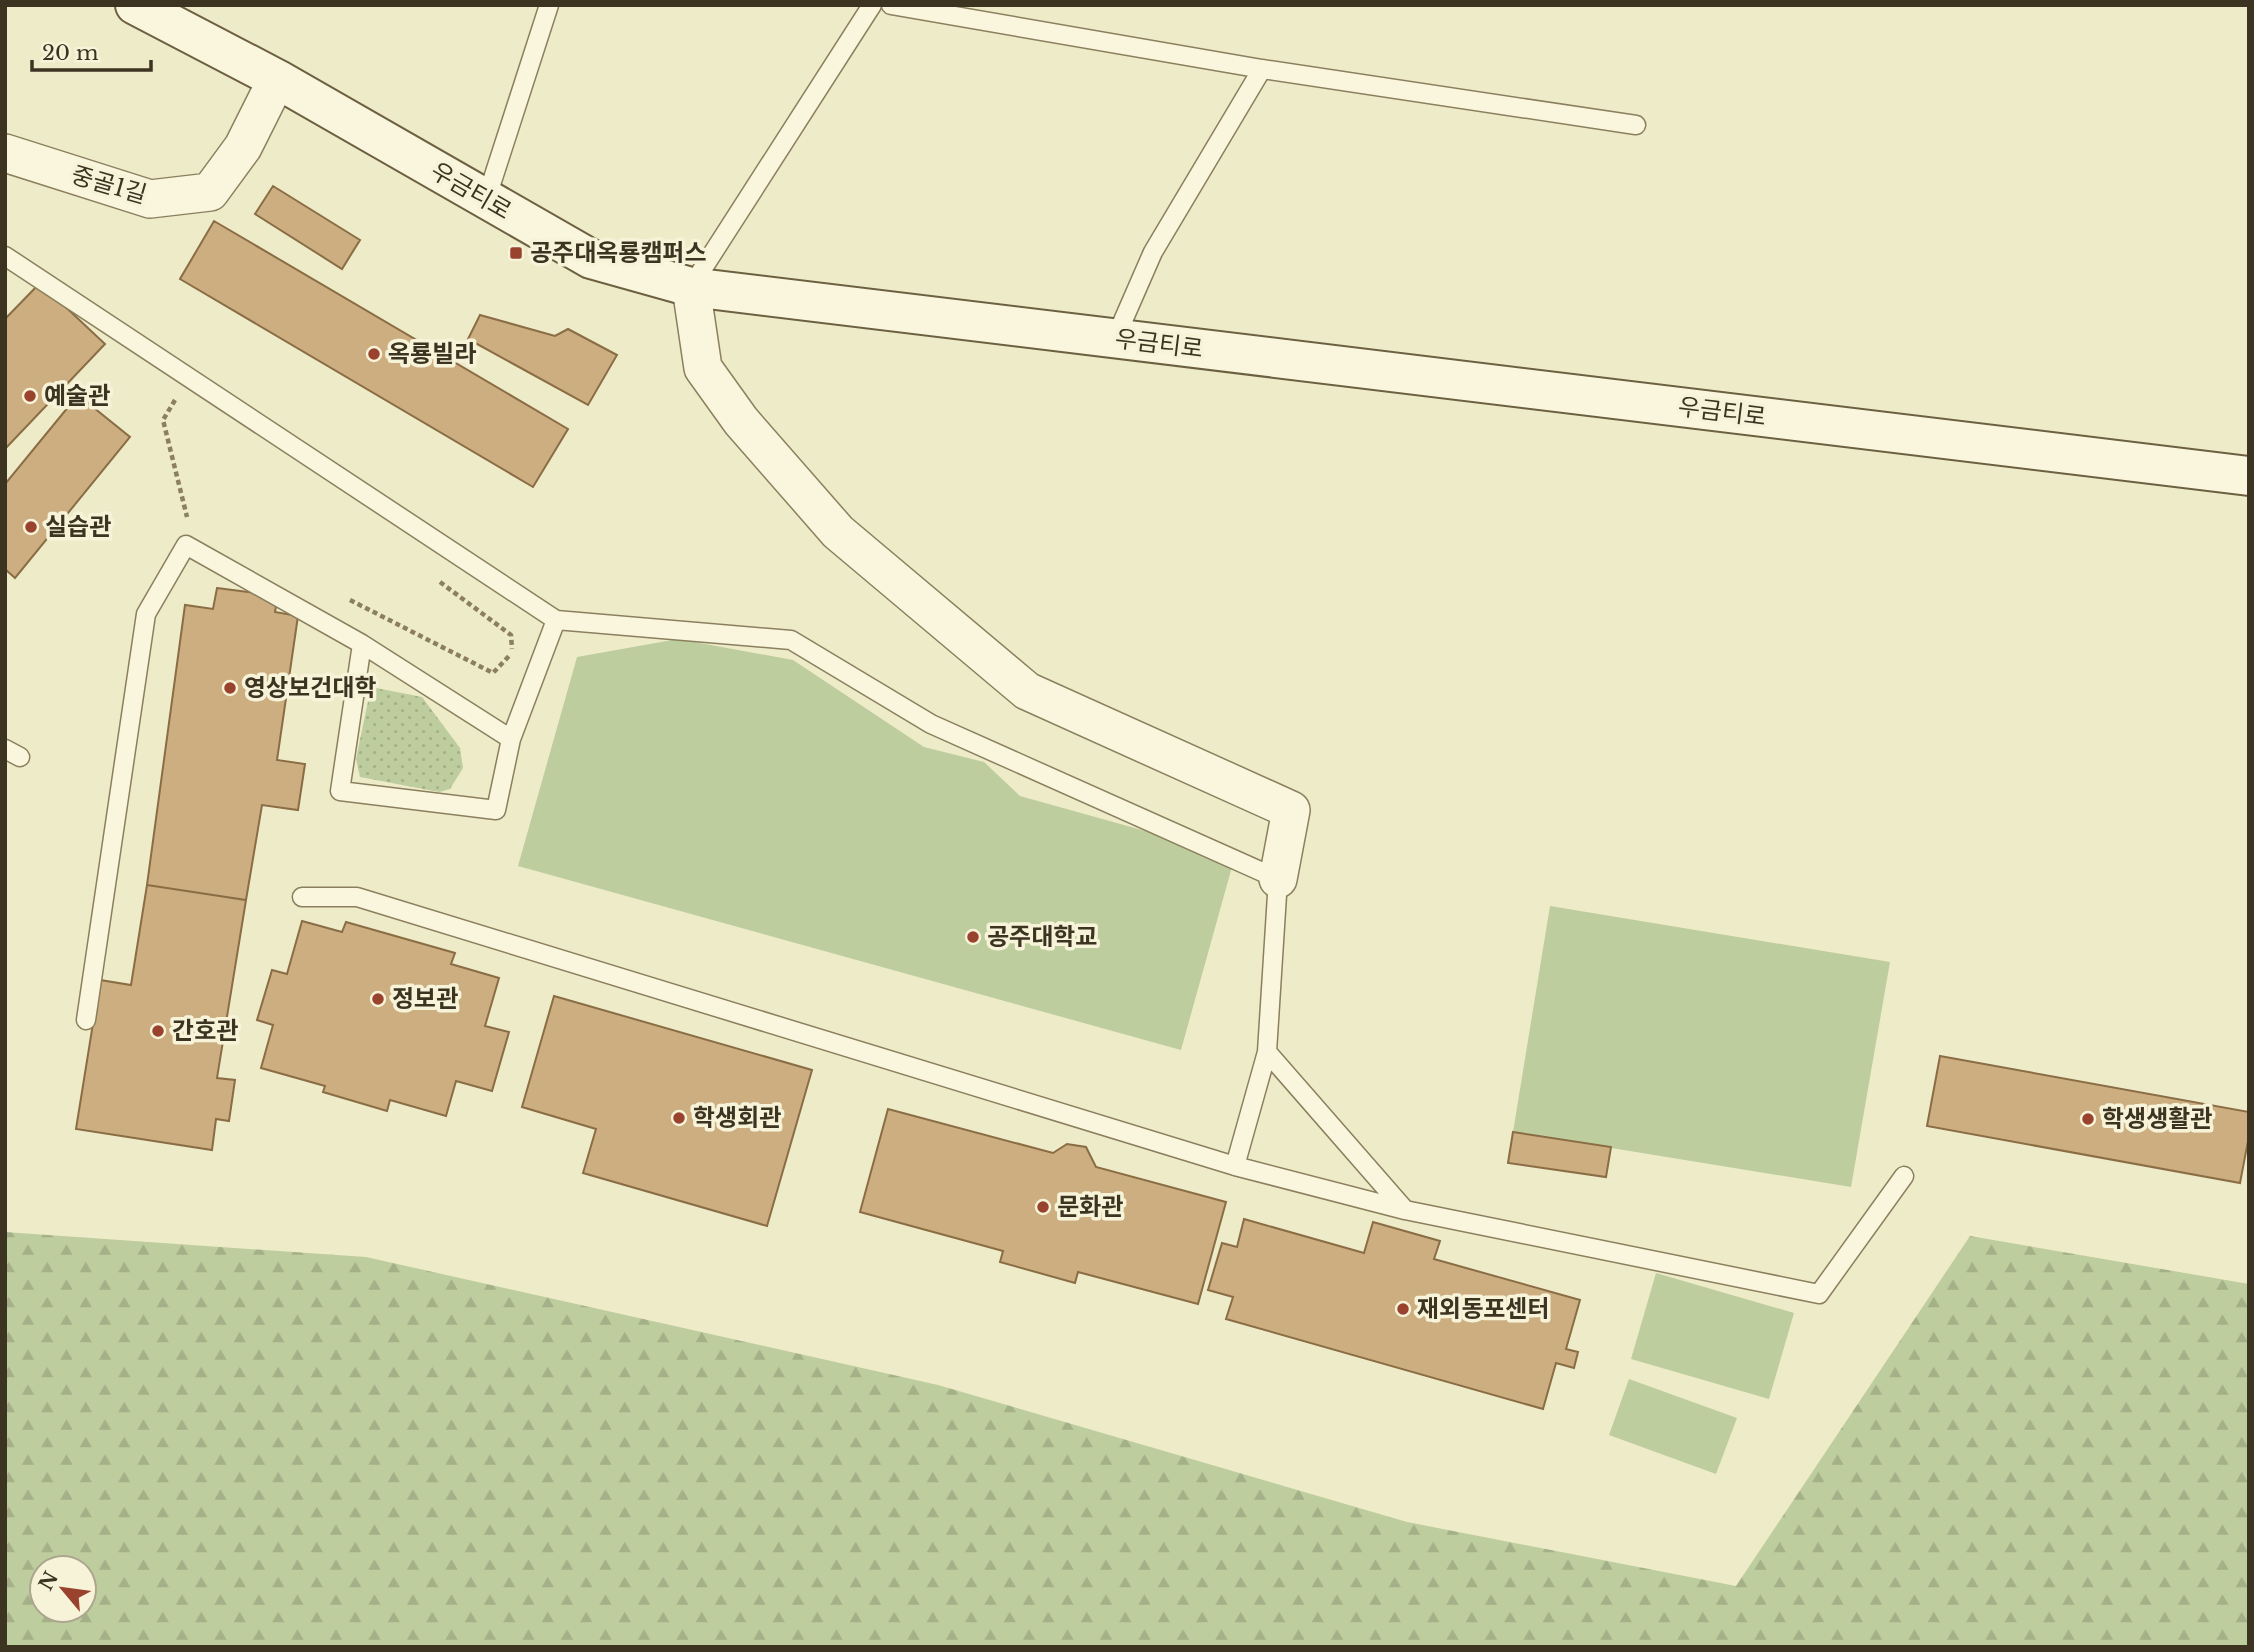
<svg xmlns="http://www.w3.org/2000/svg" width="2254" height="1652" viewBox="0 0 2254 1652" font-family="'Libre Baskerville','Noto Sans KR',serif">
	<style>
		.forest { fill: url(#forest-firs); fill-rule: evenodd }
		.park { fill: url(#park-dots) }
		.pitch { fill: #becd9d }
		.building { fill: #ccae80; stroke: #8a6d44; stroke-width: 2 }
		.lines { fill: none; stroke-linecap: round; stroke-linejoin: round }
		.service-casing { stroke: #8b7f5e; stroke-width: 21 }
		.minor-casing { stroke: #8b7f5e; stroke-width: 40 }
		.secondary-casing { stroke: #6d6041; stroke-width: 42 }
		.path { stroke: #8b7f5e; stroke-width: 4.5; stroke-dasharray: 5 3.5; stroke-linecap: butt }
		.service { stroke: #f9f6dd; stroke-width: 18 }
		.minor { stroke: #f9f6dd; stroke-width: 37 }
		.secondary { stroke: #f9f6dd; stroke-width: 38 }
		.poi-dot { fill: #99432e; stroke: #f6f3d9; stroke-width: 2.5 }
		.labels { text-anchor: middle; stroke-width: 7; stroke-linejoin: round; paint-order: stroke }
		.street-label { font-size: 24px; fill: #3c3321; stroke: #f6f3d9 }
		.poi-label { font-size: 24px; font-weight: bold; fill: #3c3321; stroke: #f6f3d9; text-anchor: start }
	</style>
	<defs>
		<pattern id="forest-firs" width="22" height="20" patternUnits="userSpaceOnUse" patternTransform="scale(1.75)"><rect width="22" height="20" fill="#becd9d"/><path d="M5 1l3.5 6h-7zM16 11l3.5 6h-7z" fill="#a4b087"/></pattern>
		<pattern id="park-dots" width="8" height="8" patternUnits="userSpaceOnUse" patternTransform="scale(1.75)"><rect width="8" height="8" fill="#becd9d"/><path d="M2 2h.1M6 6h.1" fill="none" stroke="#a4b087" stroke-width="1.8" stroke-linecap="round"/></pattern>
	</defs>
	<rect width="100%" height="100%" fill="#eeebc9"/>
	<path class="forest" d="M 5,1232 L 366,1257 L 938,1385 L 1407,1522 L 1736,1586 L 1970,1236 L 2249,1284 L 2249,1647 L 5,1647 ZM 42,1568 L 84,1568 L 84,1610 L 42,1610 Z"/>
	<path class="park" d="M 371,687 L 422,697 L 460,748 L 463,768 L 450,789 L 439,792 L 360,777 L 356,759 Z"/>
	<path class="pitch" d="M 678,639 L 793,660 L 924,747 L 984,762 L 1020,796 L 1235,856 L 1181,1050 L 518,866 L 577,657 Z
		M 1550,906 L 1890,962 L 1851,1187 L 1513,1132 Z
		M 1656,1273 L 1794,1313 L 1769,1399 L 1631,1359 Z
		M 1629,1379 L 1737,1418 L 1716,1474 L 1609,1435 Z"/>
	<path class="building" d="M 273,186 L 360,240 L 342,269 L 255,214 Z
		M 214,221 L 568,429 L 533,487 L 180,279 Z
		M 40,283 L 105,344 L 5,449 L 5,319 Z
		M 480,315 L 555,336 L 568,329 L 617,355 L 588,405 L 468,339 Z
		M 78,395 L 130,437 L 15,578 L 5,569 L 5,484 Z
		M 217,588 L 278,596 L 275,612 L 298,616 L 277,760 L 305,764 L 298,810 L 262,805 L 246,900 L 147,885 L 185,605 L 213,609 Z
		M 147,885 L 246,900 L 217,1078 L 235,1080 L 229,1121 L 216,1119 L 212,1150 L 76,1129 L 100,980 L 131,985 Z
		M 302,921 L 342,932 L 346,922 L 455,953 L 451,964 L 499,978 L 485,1026 L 509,1032 L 492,1091 L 456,1081 L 446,1116 L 390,1100 L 387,1111 L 323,1092 L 325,1086 L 261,1068 L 273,1025 L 257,1020 L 272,970 L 287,974 Z
		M 554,996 L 812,1070 L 767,1226 L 583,1173 L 596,1129 L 522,1107 Z
		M 1940,1056 L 2249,1112 L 2249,1136 L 2240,1183 L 1927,1126 Z
		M 888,1109 L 1053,1153 L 1067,1144 L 1086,1147 L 1096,1167 L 1226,1202 L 1198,1304 L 1078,1272 L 1075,1283 L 1000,1262 L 1003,1251 L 860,1212 Z
		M 1513,1132 L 1611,1147 L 1606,1177 L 1508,1163 Z
		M 1244,1219 L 1364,1253 L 1373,1222 L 1440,1241 L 1434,1259 L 1580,1300 L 1566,1349 L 1578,1352 L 1574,1368 L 1556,1363 L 1543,1409 L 1226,1319 L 1233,1297 L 1208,1290 L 1222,1243 L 1237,1247 Z"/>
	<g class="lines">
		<g class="service-casing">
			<path id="service" d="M 891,5 L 1262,69 L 1636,125
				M 486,200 L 549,5
				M 5,256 L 556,620 L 791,640 L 931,724 L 1278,879 L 1267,1052 L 1405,1210 L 1819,1294 L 1904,1176
				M 691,287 L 872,5
				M 1115,339 L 1153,252 L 1262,69
				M 362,644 L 511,739
				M 5,749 L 20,757
				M 302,897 L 357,897 L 1235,1166
				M 86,1020 L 146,614 L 186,545 L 362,644 L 340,791 L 496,810 L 511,739 L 556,620
				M 1267,1052 L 1235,1166 L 1405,1210"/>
		</g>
		<g class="minor-casing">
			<path id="minor" d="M 5,153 L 150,199 L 210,192 L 243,147 L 277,79
				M 691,287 L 703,368 L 741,421 L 838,532 L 1027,691 L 1291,810 L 1278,879"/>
		</g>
		<g class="secondary-casing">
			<path id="secondary" d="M 135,5 L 277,79 L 591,259 L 691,287 L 2249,476"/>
		</g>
		<path class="path" d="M 175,400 L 163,420 L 187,517
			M 440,582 L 511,635 L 512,649
			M 350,600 L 493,673 L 509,656"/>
		<use href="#service" class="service"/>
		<use href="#minor" class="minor"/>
		<use href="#secondary" class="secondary"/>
	</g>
	<g class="poi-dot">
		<rect x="509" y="246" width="14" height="14" rx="3.5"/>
		<circle cx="374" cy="354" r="7"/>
		<circle cx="30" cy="396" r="7"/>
		<circle cx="31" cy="527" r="7"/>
		<circle cx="230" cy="688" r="7"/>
		<circle cx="973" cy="937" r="7"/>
		<circle cx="378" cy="999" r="7"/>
		<circle cx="158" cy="1031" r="7"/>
		<circle cx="679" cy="1118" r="7"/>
		<circle cx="2088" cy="1119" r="7"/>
		<circle cx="1043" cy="1207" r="7"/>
		<circle cx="1403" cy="1309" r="7"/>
	</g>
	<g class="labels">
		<g class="street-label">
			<text transform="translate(109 185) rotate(16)" y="8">중골1길</text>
			<text transform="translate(471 191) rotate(30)" y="8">우금티로</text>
			<text transform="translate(1159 344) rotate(7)" y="8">우금티로</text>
			<text transform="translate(1722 412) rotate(7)" y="8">우금티로</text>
		</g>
		<g class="poi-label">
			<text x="530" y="261">공주대옥룡캠퍼스</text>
			<text x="388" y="362">옥룡빌라</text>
			<text x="44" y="404">예술관</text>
			<text x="45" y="535">실습관</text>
			<text x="244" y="696">영상보건대학</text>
			<text x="987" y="945">공주대학교</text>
			<text x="392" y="1007">정보관</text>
			<text x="172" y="1039">간호관</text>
			<text x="693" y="1126">학생회관</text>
			<text x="2102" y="1127">학생생활관</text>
			<text x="1057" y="1215">문화관</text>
			<text x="1417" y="1317">재외동포센터</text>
		</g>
	</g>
	<rect width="2254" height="1652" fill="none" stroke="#3c3321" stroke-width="14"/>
	<g transform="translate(63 1589) rotate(299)"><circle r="33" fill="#f6f3d9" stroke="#aca68f" stroke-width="2"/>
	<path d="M0-5L12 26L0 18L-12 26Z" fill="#99432e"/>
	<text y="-10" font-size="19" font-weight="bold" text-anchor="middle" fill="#3c3321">N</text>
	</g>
	<path d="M32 60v10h119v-10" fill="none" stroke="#3c3321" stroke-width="3.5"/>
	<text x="42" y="60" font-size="21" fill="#3c3321" stroke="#f6f3d9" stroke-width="5" paint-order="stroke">20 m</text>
</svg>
